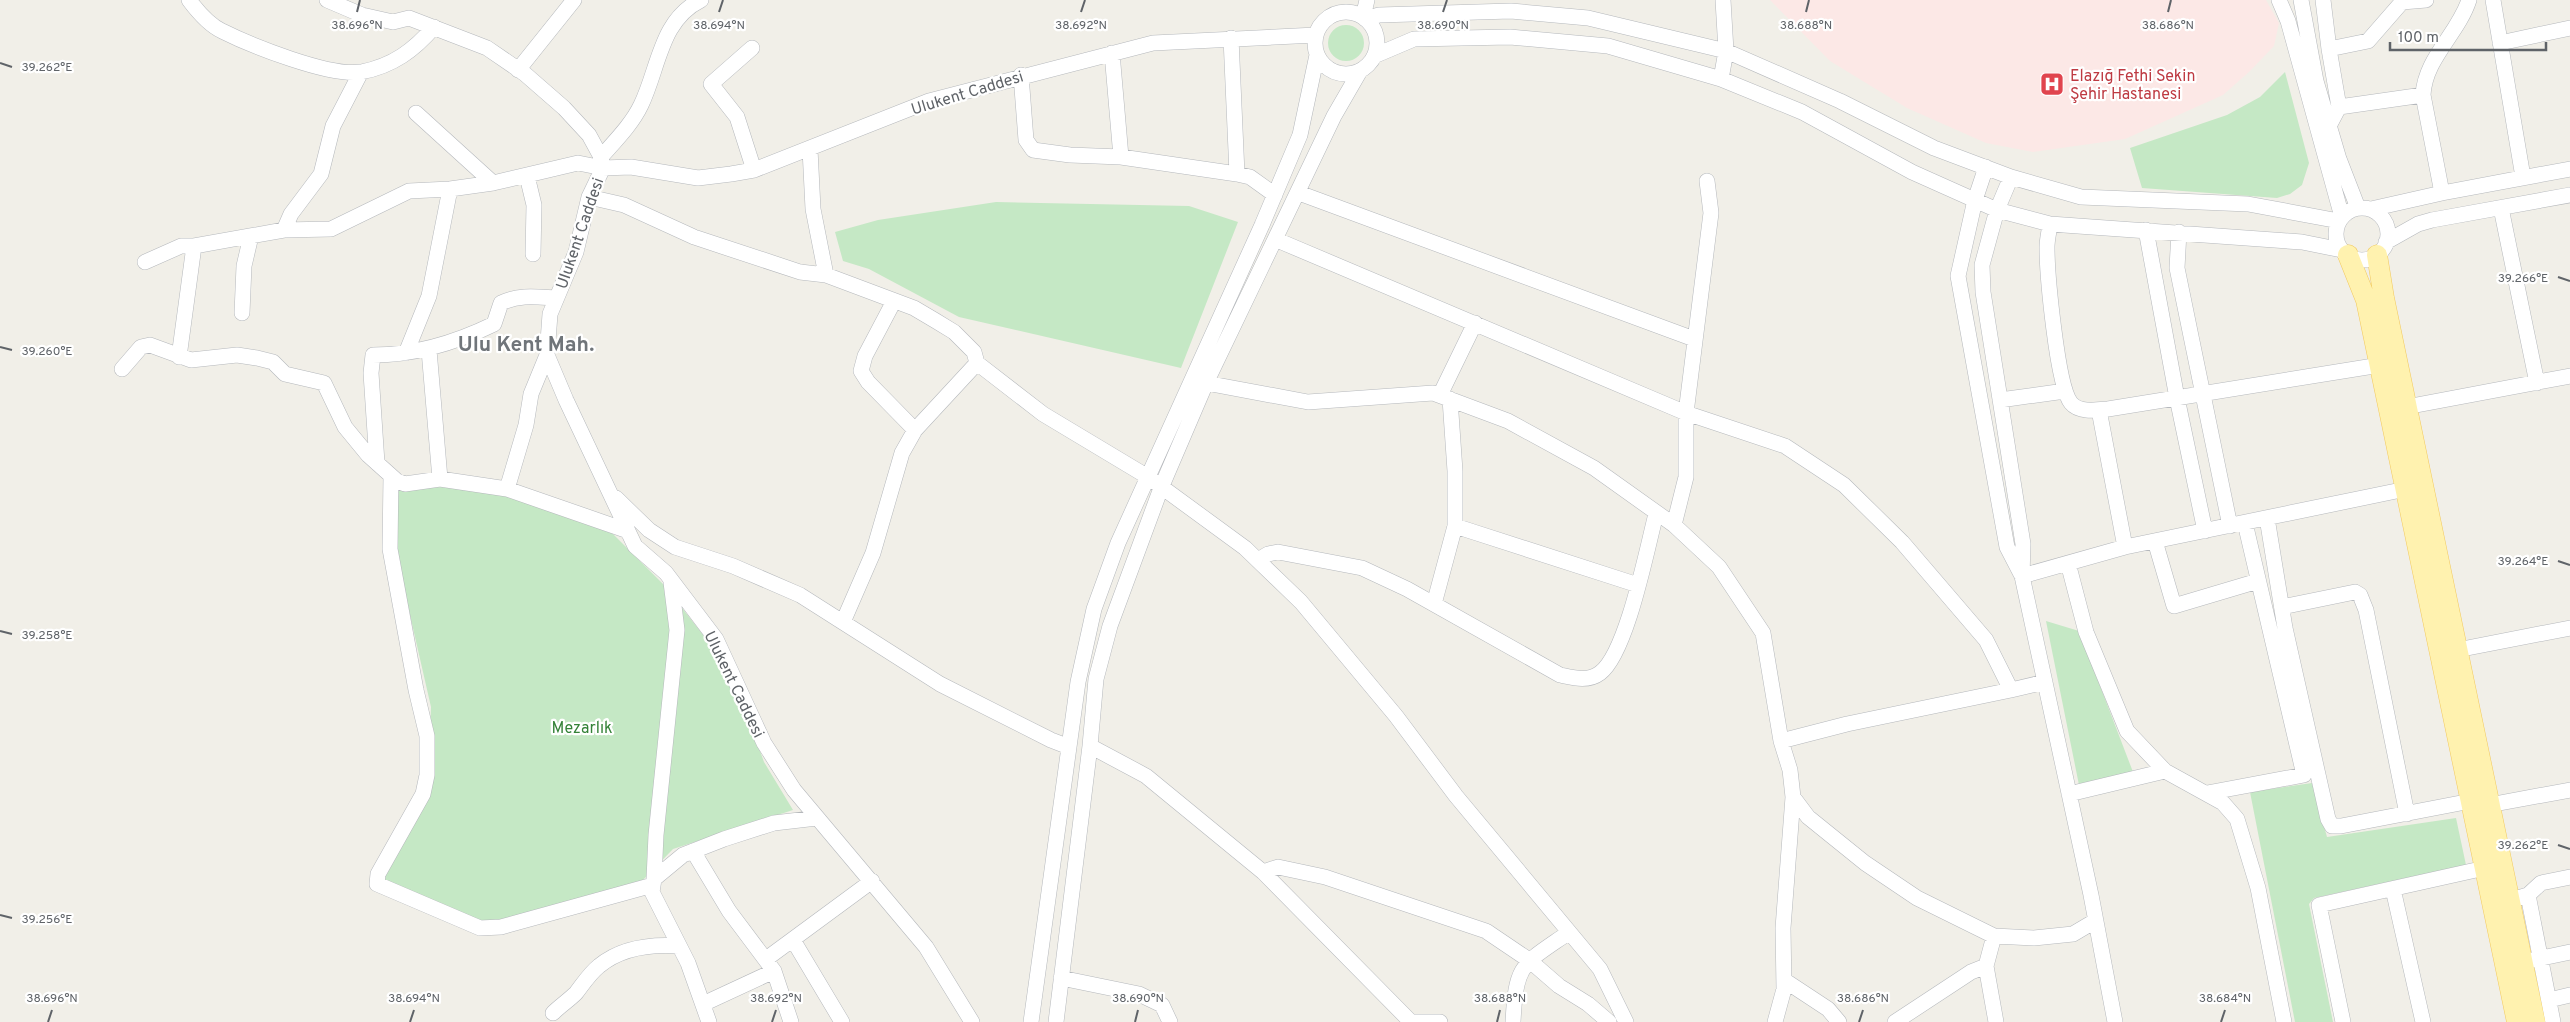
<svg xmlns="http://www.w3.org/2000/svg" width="2570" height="1022" viewBox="0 0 2570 1022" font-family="Overpass,sans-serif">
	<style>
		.medical { fill: #fce8e6 }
		.green { fill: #c5e8c5 }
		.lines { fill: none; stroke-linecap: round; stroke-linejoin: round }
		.minor-casing { stroke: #b5b8bc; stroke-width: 16 }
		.major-casing { stroke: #f2c960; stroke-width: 21 }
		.minor { stroke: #fff; stroke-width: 15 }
		.major { stroke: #fff2af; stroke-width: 20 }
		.ticks { fill: none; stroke: #5f6368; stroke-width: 2 }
		.labels { text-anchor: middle; stroke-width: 4.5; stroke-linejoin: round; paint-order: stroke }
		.health-label { font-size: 16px; fill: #be3a42; stroke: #fff; text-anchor: start }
		.street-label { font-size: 16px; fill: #5f6368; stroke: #fff }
		.park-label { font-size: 16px; fill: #348238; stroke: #fff }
		.district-label { font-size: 21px; font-weight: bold; fill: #70757a; stroke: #fff }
		.ticks-label { font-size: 12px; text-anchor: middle; fill: #5f6368; stroke: #fff; stroke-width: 4.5; stroke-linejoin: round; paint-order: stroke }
	</style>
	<rect width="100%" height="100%" fill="#f1efe8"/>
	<path class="medical" d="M 1770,0 L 2266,0 L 2279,23 L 2274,46 L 2249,72 L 2223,95 L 2125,139 L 2033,152 L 1986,143 L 1907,108 L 1830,61 Z"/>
	<path class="green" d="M1328 43a18 18 0 1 1 36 0a18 18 0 1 1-36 0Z
		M 2285,72 L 2309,163 L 2302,185 L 2290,194 L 2277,198 L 2142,188 L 2130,148 L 2227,115 L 2260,97 Z
		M 996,202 L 1189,206 L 1238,222 L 1181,368 L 959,317 L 869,269 L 843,261 L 835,232 L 878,220 Z
		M 450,487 L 536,501 L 610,531 L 664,585 L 704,636 L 747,715 L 764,762 L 793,810 L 673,849 L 643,880 L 487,925 L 379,877 L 428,795 L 431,707 L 394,545 L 393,488 Z
		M 2046,621 L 2079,631 L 2133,772 L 2079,785 Z
		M 2312,783 L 2327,837 L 2456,818 L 2466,865 L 2314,898 L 2309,904 L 2333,1022 L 2295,1022 L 2250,792 Z"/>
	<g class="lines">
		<g class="minor-casing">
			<path id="minor" d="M 189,0 C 198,12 209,25 222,31 C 252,46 330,77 361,72 C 393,66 414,50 434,27
				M 2279,0 L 2288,21 L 2342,217
				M 2301,0 L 2316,81 L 2339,159 L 2358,208
				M 2323,0 L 2329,49 L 2339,107 L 2329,126
				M 2493,0 L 2523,177
				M1315 43a31 31 0 1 1 62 0a31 31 0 1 1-62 0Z
				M 1363,17 L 1367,0
				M 1365,19 L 1379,15 L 1511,11 L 1588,18 L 1726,51 L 1840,101 L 1934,148 L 2011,177 L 2081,197 L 2248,204 L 2339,221
				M 1231,38 L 1237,174
				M 2500,43 L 2570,28
				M 752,48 L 711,84 L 737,117 L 754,170
				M 2329,49 L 2368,41 L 2402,2 L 2426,0
				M 1112,53 L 1121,157
				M 1374,56 L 1414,39 L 1510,37 L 1608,46 L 1721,79 L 1802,112 L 1912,172 L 1997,210 L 2050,224 L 2302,242 L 2342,250
				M 518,70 L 574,0
				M 1021,75 L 1026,140 L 1033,150 L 1070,155 L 1121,157 L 1237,174 L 1250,177 L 1275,195
				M 1721,79 L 1726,51 L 1723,0
				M 2339,107 L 2423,95
				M 416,113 L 493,183
				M 810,149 L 813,209 L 826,275 L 914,308 L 936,321 L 954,332 L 974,352 L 977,363 L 1043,414 L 1148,477 L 1245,548 L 1301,602 L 1396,716 L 1456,796 L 1600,969 L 1626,1022
				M 601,157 C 615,141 632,124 641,105 C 659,68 660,20 701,0
				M 1986,167 L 1975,200 L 1958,276 L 2007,547 L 2021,574
				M 527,176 L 534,205 L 533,254
				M 2011,177 L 1997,210 L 1982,265 L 1983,292 L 2023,544 L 2022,576 L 2091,895 L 2115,1022
				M 1299,193 L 1694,339
				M 2442,193 L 2423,95 C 2425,58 2458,34 2469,0
				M 589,197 L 624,205 L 694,237 L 800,272 L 826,275
				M 2501,208 L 2537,383
				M2336 234a26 26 0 1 1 52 0a26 26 0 1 1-52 0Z
				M 2371,209 L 2442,193 L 2570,169
				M 2050,224 C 2049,232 2047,240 2047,247 C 2047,273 2057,386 2071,403 C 2079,413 2097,410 2108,409 L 2380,365
				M 284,230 L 291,214 L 321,174 L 333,126 L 361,72
				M 2146,230 L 2177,398 L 2205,531
				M 2179,232 L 2177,268 L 2230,526
				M 1277,240 L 1686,413 L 1785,446 L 1844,485 L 1902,542 L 1986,640 L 2011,690 L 2045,682
				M 2386,242 L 2418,224 L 2432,220 L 2570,195
				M 145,262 L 181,246 L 194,246
				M 894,301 L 865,356 L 861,371 L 868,382 L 915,430
				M 242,313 L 244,266 L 251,236
				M 429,350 L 440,479
				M 406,353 L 429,296 L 450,189
				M 179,357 L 194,246 L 284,230 L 331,229 L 409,191 L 450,189 L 493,183 L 578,163 L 603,168 L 601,157 L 589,135 L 564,108 L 525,74 L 487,48 L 409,18 L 393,22 L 362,15 L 327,0
				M 122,369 L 141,347 L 150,345 L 191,360 L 237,355 L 257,358 L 273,362 L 285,374 L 324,383 L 345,427 L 368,455 L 397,481 L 405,484 L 440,479 L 507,489 L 628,531
				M 1206,383 L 1308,402 L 1433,393 L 1508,421 L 1594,468 L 1674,525 L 1719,567 L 1763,633 L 1781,741 L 1790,770 L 1793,797 L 1808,817 L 1865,863 L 1917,898 L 1994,936 L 2034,938 L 2073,934 L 2095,921
				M 1440,395 L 1475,323
				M 2000,400 L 2065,391
				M 2406,407 L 2570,376
				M 2099,410 L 2125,547
				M 377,463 L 371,373 L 373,355 C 416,355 455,343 494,324 L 501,303 C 520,294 537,297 556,298
				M 391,476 L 390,549 L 416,690 L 427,736 L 427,775 L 423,794 L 378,874 L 377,884 L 480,928 L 501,927 L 653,885
				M 507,489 L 526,425 L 531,394 L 547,355
				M 616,498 L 649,530 L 675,547 L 733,566 L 800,595 L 940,684 L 1051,740 L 1069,747
				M 2267,518 L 2285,628 L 2328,819 L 2332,826 L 2341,826 L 2471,801
				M 1674,525 L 1686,477 L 1686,413 L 1711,213 L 1707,181
				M 1455,526 L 1638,585
				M 2155,541 L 2174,606 L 2258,581
				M 1258,560 L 1268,554 L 1278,552 L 1362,568 L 1407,589 L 1560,675 C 1574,678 1588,682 1600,673 C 1627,653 1647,548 1656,514
				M 2068,563 L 2086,632 L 2127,731 L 2165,771 L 2223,803 L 2237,819 L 2258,888 L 2284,1022
				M 2022,576 L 2125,547 L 2406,489
				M 1434,604 L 1455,526 L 1455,471 L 1450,399
				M 2282,607 L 2355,592 L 2360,595 L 2366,610 L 2407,814
				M 843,622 L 873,553 L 902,453 L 915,430 L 977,363
				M 2457,650 L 2570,628
				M 1781,741 L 1847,724 L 2011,690
				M 1090,746 L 1146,776 L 1263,872 L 1411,1022
				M 2207,793 L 2304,775 L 2245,523
				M 2069,794 L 2165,771
				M 2489,805 L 2570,790
				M 693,851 L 729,911 L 774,971 L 791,1022
				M 1263,872 L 1278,867 L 1325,877 L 1486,931 L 1529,960 L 1559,986 L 1588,1004 L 1609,1022
				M 654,879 L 656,835 L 677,630 L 671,582
				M 2393,889 L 2423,1022
				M 2528,895 L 2553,1022
				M 2518,898 L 2528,895 L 2541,883 L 2570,877
				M 1994,936 L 1986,966 L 1996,1022
				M 793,940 L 842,1022
				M 766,959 L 872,881
				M 2532,960 L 2570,952
				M 1061,978 L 1139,994 L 1162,1005 L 1170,1022
				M 1784,980 L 1828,1009 L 1839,1022
				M 2549,1000 L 2570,995
				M 703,1004 L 774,971
				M 553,1013 C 560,1006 569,1000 576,993 C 583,984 590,973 599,966 C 622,947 651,944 679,946
				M 709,1022 L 688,963 L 652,892 L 654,879 L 683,855 L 724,839 L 774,823 L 817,818
				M 972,1022 L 926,947 L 794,790 L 764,743 L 716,639 L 666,573 L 635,546 L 566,400 L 547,355 L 550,314 L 576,252 L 589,197 L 603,168 L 631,167 L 698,178 L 731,174 L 754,170 L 929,101 L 1153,43 L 1316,35
				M 1031,1022 L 1078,682 L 1094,609 L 1118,543 L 1262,225 L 1300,135 L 1317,55
				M 1056,1022 L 1090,746 L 1096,679 L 1110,626 L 1161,488 L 1206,383 L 1334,116 L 1360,71
				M 1415,1022 L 1440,1022
				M 1513,1022 C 1516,963 1522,965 1568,933
				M 1775,1022 L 1784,989 L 1783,928 L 1793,797
				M 1895,1022 L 1971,972 L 1986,966
				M 2343,1022 L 2319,905 L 2485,868"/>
		</g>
		<g class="major-casing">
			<path id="major" d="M 2348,255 L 2366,300 L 2517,1022
				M 2377,255 L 2384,298 L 2535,1022"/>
		</g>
		<use href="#minor" class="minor"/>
		<use href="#major" class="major"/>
	</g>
	<path class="ticks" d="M 357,12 L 360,0M 719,12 L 723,0M 1081,12 L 1085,0M 1443,12 L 1447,0M 1806,12 L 1809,0M 2168,12 L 2171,0M 0,63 L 12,67M 2558,277 L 2570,281M 0,347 L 12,350M 2558,561 L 2570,565M 0,631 L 12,634M 2558,845 L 2570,849M 0,915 L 12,918M 48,1022 L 52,1010M 410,1022 L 414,1010M 772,1022 L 776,1010M 1135,1022 L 1138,1010M 1497,1022 L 1500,1010M 1859,1022 L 1863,1010M 2221,1022 L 2225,1010"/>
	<defs>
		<g id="hospital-square" transform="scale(1.25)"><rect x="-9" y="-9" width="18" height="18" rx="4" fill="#e0444e" stroke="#fff"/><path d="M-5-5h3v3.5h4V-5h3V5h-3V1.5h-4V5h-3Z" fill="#fff"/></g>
	</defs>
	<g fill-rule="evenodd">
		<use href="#hospital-square" x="2052" y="84"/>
	</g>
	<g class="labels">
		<g class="health-label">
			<text x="2070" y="81">Elazığ Fethi Sekin<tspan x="2070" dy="18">Şehir Hastanesi</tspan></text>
		</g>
		<g class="street-label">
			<text transform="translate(967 92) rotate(-17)" y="6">Ulukent Caddesi</text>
			<text transform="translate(579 233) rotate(-71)" y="6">Ulukent Caddesi</text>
			<text transform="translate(735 684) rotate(64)" y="6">Ulukent Caddesi</text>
		</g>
		<g class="park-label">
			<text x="582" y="733">Mezarlık</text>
		</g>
		<g class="district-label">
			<text x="526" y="351">Ulu Kent Mah.</text>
		</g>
	</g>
	<g class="ticks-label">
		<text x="357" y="29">38.696°N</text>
		<text x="719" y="29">38.694°N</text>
		<text x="1081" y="29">38.692°N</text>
		<text x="1443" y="29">38.690°N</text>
		<text x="1806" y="29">38.688°N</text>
		<text x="2168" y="29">38.686°N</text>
		<text x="47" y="71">39.262°E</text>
		<text x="2523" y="282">39.266°E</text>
		<text x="47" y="355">39.260°E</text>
		<text x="2523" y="565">39.264°E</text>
		<text x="47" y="639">39.258°E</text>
		<text x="2523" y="849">39.262°E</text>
		<text x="47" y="923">39.256°E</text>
		<text x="52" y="1002">38.696°N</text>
		<text x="414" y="1002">38.694°N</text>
		<text x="776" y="1002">38.692°N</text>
		<text x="1138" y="1002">38.690°N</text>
		<text x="1500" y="1002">38.688°N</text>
		<text x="1863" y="1002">38.686°N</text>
		<text x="2225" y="1002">38.684°N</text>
	</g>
	<path d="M2390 42v8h156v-8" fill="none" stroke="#5f6368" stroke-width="2.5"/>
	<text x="2398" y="42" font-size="15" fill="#5f6368" stroke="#ffffff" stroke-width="4" paint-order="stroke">100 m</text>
</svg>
